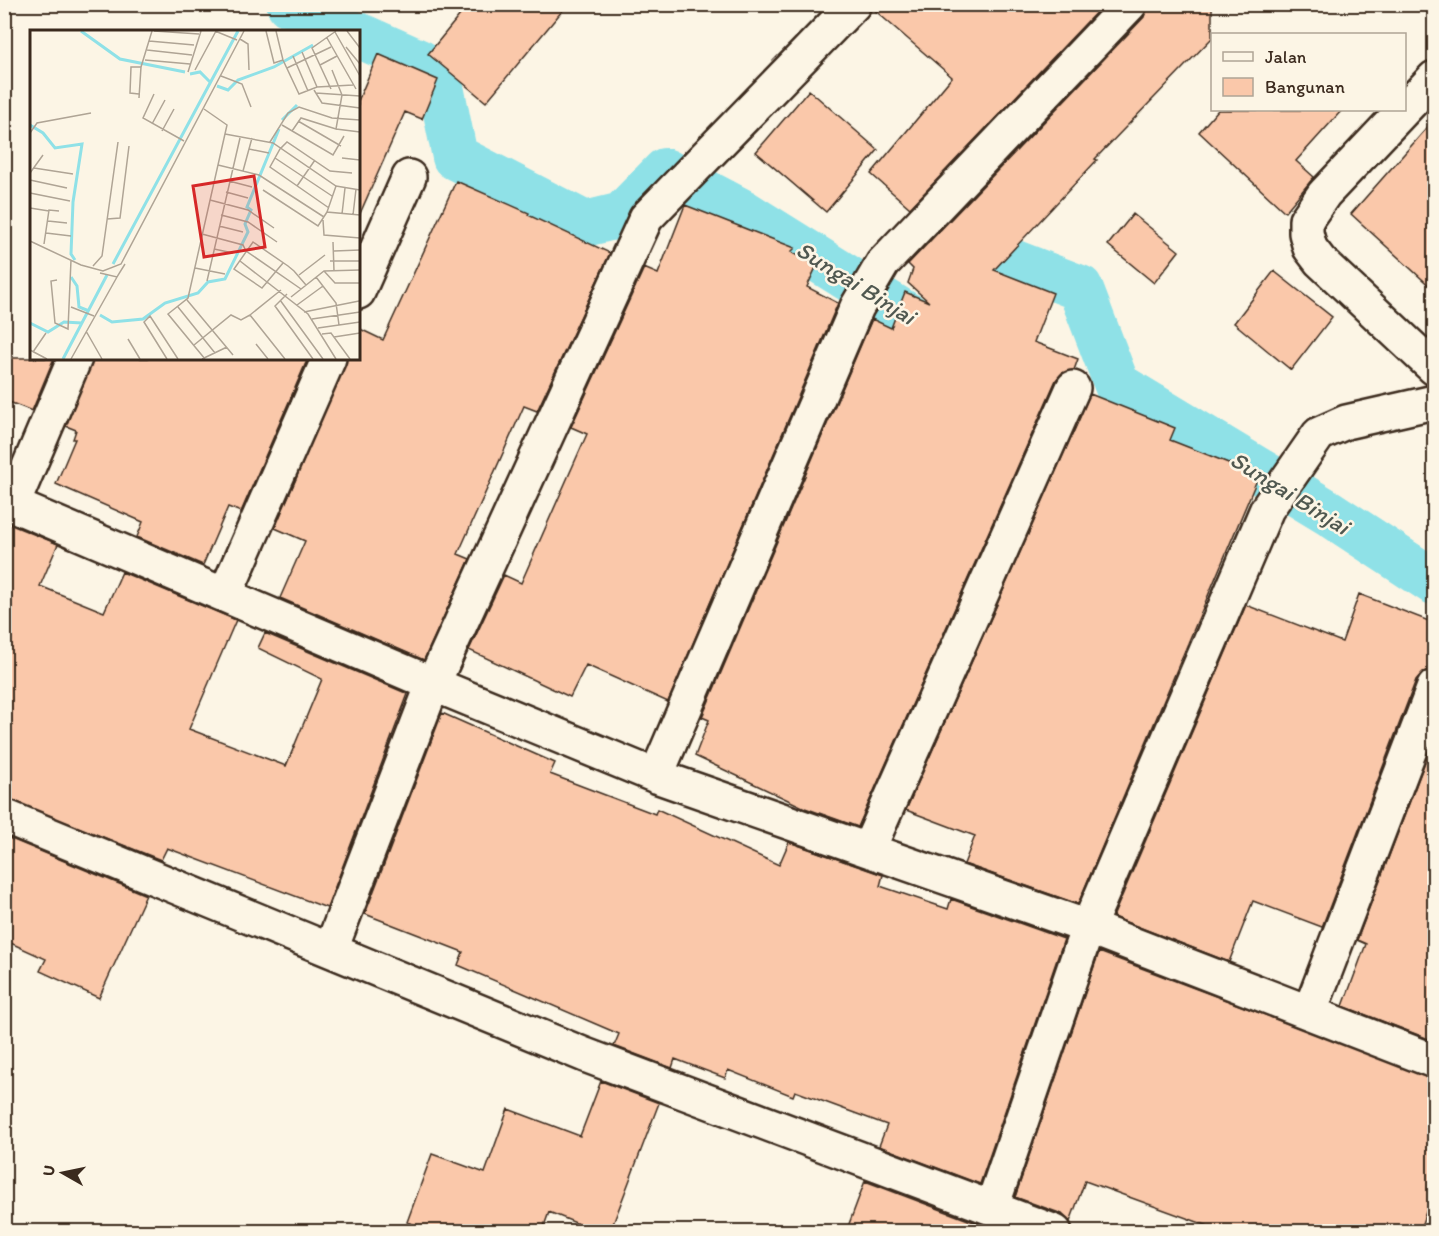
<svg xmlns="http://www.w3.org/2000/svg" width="1439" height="1236" viewBox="0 0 1439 1236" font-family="Itim,sans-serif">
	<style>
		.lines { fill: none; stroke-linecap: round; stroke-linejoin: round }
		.canal { stroke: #8fe1e7; stroke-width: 46 }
		.building { fill: #fac8aa; stroke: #3b2a1e; stroke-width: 1.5 }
		.minor-casing { stroke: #3b2a1e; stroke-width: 38 }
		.minor { stroke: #fcf5e5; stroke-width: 33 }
		.labels { text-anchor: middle; stroke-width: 5; stroke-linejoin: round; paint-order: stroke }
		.water-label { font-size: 24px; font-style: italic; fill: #505850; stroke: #fcf5e5 }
		.inset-river { fill: none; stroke: #8fe1e7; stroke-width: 3 }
		.inset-road { fill: none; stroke: #afa495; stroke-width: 1.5 }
		.view { fill: #d62828; fill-opacity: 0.15; stroke: #d62828; stroke-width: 3 }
		.inset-edge { fill: none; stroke: #3b2a1e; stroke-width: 3 }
	</style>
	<rect width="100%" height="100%" fill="#fcf5e5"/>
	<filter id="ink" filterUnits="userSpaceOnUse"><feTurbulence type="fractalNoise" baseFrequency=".0167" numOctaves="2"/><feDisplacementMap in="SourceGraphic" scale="12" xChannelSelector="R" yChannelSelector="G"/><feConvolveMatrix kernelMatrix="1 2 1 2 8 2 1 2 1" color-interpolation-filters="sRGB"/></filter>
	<g filter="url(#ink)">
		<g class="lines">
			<path class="canal" d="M 289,4 L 350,32
				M 358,35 L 421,63 L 442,92 L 455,157 L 585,224 L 622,215 L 665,171 L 741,211 L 926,327 L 953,326 L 1015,263 L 1080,288 L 1117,385 L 1329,513 L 1434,582"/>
		</g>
		<path class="building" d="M 469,4 L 568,4 L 486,102 L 428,54 Z
			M 872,4 L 1104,4 L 910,208 L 871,174 L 952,77 L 872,8 Z
			M 1148,4 L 1212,4 L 1212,38 L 1095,159 L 1097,160 L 994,270 L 1053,293 L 1034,342 L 1078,359 L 1074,370 L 1062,373 L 1056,380 L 858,827 L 805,808 L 695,756 L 709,720 L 702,717 L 872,319 L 891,328 L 905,292 L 929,302 L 908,283 L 913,269 L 908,264 L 1144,17 Z
			M 378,54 L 438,80 L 422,119 L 405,112 L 358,218 L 358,101 Z
			M 809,90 L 878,150 L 826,212 L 756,152 Z
			M 1218,110 L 1342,110 L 1296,161 L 1314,177 L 1285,212 L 1199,132 Z
			M 1434,120 L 1434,290 L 1351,214 Z
			M 456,181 L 529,213 L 528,215 L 610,253 L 537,411 L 524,406 L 458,554 L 470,559 L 424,660 L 280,598 L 305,541 L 275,528 L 347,358 L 358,358 L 358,328 L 383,340 Z
			M 685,205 L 795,248 L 791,252 L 817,265 L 807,287 L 838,303 L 668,702 L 586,665 L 570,697 L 469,650 L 504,575 L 521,583 L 587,434 L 571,427 L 644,268 L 658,274 Z
			M 1133,214 L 1179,251 L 1154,283 L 1108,245 Z
			M 1274,271 L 1332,317 L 1291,370 L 1234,323 Z
			M 4,358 L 54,358 L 32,411 L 4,400 Z
			M 93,358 L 308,358 L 241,512 L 228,507 L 203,565 L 137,537 L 143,522 L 56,484 L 75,439 L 73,439 L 76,430 L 66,426 Z
			M 1090,394 L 1175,428 L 1170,440 L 1259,475 L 1078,904 L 964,864 L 975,836 L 906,810 Z
			M 4,522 L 58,544 L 40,586 L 104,612 L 122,572 L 236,620 L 189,729 L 286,766 L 322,679 L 258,648 L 265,633 L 408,694 L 327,908 L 167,848 L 161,860 L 4,798 Z
			M 1359,594 L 1434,623 L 1434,669 L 1423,672 L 1416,680 L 1322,927 L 1253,901 L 1229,962 L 1113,917 L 1246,605 L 1342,642 Z
			M 442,713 L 555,763 L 550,774 L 655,814 L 657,809 L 779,865 L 789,842 L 883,875 L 880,886 L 948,909 L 951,899 L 1064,939 L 980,1184 L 879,1146 L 887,1125 L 795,1091 L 793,1096 L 728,1070 L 725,1078 L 675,1059 L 672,1068 L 614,1046 L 619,1034 L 458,965 L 463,952 L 365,914 Z
			M 1434,738 L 1434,1041 L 1343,1006 L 1366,944 L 1357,940 Z
			M 4,836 L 146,895 L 99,998 L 40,971 L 46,959 L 4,940 Z
			M 1099,952 L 1434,1079 L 1434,1189 L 1419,1232 L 1225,1232 L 1085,1181 L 1070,1222 L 1062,1214 L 1015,1197 Z
			M 601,1081 L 659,1103 L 610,1232 L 598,1232 L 549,1212 L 542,1232 L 433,1232 L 407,1222 L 432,1154 L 485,1173 L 508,1109 L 580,1136 Z
			M 865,1181 L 1000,1232 L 846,1232 Z"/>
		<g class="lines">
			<g class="minor-casing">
				<path id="minor" d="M 1434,78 L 1324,194 L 1306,220 L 1306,233 L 1310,248 L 1320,261 L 1434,368
					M 358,292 L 409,177
					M 4,501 L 433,684 L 656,776 L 1088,927 L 1434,1061
					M 13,504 L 75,358
					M 225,595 L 329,358
					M 656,776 L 857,307 L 883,263 L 1130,4
					M 4,816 L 585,1055 L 1055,1232
					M 869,848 L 1073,388
					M 331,949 L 433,684 L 646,218 L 854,4
					M 1310,1011 L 1434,687
					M 992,1207 L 1088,927 L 1267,509 L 1319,434 L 1346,422 L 1434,402"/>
			</g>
			<use href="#minor" class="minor"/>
		</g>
	</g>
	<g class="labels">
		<g class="water-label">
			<text transform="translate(856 283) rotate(32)" y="8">Sungai Binjai</text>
			<text transform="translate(1290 493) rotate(32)" y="8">Sungai Binjai</text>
		</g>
	</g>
	<g transform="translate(30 30)">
		<rect width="330" height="330" fill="#fcf5e5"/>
		<path class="inset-river" d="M 51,1 L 90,29 L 155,42M 160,44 L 170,42 L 180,52M 187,56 L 198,60 L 208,50 L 244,37 L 283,15M 252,90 L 267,75M 0,95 L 13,103 L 25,118 L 52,114 L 43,172 L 41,224 L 45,230M 83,234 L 208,1M 41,247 L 47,256 L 49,277 L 59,281M 70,285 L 82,292 L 113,289 L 135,273 L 168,263 L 178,252 L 195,249 L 218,202 L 215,194 L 221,180 L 217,177 L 249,99M 0,293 L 18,302 L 34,292 L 52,293M 33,329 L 77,245"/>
		<path class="inset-road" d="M 124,1 L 169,4M 185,1 L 207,10M 236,1 L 244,33 L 253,30M 246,1 L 253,30 L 269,64 L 287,57 L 323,55M 317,1 L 330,18M 305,2 L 330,46M 297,8 L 326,59M 210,9 L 218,14 L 219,40M 119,11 L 164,15M 316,17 L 330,34M 117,20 L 162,25M 272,22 L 287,57M 263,26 L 278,61M 115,30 L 160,34M 290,35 L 307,26M 257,38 L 301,17M 165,40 L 186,1M 158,42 L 171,1M 191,46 L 212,54 L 221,77M 301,59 L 282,18 L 306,1M 284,60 L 292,73 L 330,78M 286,63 L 330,66M 109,64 L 100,63 L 101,37 L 111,37M 124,64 L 113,88 L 154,111M 109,68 L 111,37 L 122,1M 174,79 L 197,95 L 158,268 L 138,284 L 175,329M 268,91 L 311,116M 122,94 L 135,70M 252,95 L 303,125 L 314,106M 306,99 L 330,102M 132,101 L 144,79M 262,101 L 271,88 L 306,99 L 312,65 L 302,40M 0,103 L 7,93 L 61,83M 195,104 L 243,113 L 306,156 L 330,160M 240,112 L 258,83 L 269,77 L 302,88 L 330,90M 219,119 L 239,123M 245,128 L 302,166M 312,128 L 330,130M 188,135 L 229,145 L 294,187M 4,138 L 43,144M 213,141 L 222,108M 0,143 L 13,125M 0,150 L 37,158M 199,151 L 222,157M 267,156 L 285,130M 306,156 L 297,182 L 330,185M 233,160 L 288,196 L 297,182M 196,162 L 218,168M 0,163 L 40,171M 180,170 L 218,180 L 244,198M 0,178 L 19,181M 299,178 L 240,137 L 250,119 L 257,112 L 300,141 L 322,143M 312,184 L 315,158M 191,185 L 218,192 L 247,212M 323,185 L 326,159M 77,189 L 90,188 L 99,116M 293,190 L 294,205 L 330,208M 18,191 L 37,193M 189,196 L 213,202M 16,203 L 41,206M 172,204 L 213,215 L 216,221 L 271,259M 0,211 L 51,235 L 73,241 L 91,234 L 214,1M 303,212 L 304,241M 14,214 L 19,180 L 29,181M 184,219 L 203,223M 304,221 L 330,220M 210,231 L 278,284 L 306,329M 300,231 L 330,231M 253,233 L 232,258 L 204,239 L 223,212 L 258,236 L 264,241 L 276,255M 63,236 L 72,226 L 88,112M 165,238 L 195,244M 294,241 L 305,253 L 330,253M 70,243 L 87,247 L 95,234M 269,245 L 295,225M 286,247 L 306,273 L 309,295M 27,250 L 21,251 L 25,293 L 38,299 L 41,230M 177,251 L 210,108M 251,260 L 220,285 L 255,329M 257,264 L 245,276 L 283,329M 261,267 L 294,241 L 330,240M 157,270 L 203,325M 250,270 L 293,329M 267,275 L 293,256M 41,277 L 64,286M 148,277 L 185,323M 274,282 L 329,271M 282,289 L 330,282M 288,298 L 330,292M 56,301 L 72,329M 292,304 L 301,303 L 320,329M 304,307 L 330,303M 98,309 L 110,329M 226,314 L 238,329M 164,315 L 201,285 L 211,290 L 220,285M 0,320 L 17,329M 3,322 L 16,303M 41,329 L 87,247M 137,329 L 114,292 L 120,286 L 148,329M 172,329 L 197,317"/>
		<path class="view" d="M 224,146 L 235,217 L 174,227 L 163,156 Z"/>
		<rect width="330" height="330" class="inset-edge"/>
	</g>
	<rect width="1439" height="1236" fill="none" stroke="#fcf5e5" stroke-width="24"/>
	<rect x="12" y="12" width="1415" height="1212" fill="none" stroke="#3b2a1e" stroke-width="2" filter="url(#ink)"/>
	<rect x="1211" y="33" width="195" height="78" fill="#fcf5e5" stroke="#afa495" stroke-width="1.5"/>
	<rect x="1223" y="52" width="30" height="9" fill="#fcf5e5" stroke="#afa495" stroke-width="1.5"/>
	<text x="1265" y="63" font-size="18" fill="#3b2a1e">Jalan</text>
	<rect x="1223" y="78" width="30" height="18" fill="#fac8aa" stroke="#afa495" stroke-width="1.5"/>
	<text x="1265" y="93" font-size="18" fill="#3b2a1e">Bangunan</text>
	<g transform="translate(63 1173) rotate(279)" stroke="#fcf5e5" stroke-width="4.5" paint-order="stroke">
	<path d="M0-4.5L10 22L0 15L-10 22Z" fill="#3b2a1e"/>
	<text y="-9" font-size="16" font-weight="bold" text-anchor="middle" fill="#3b2a1e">U</text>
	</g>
</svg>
